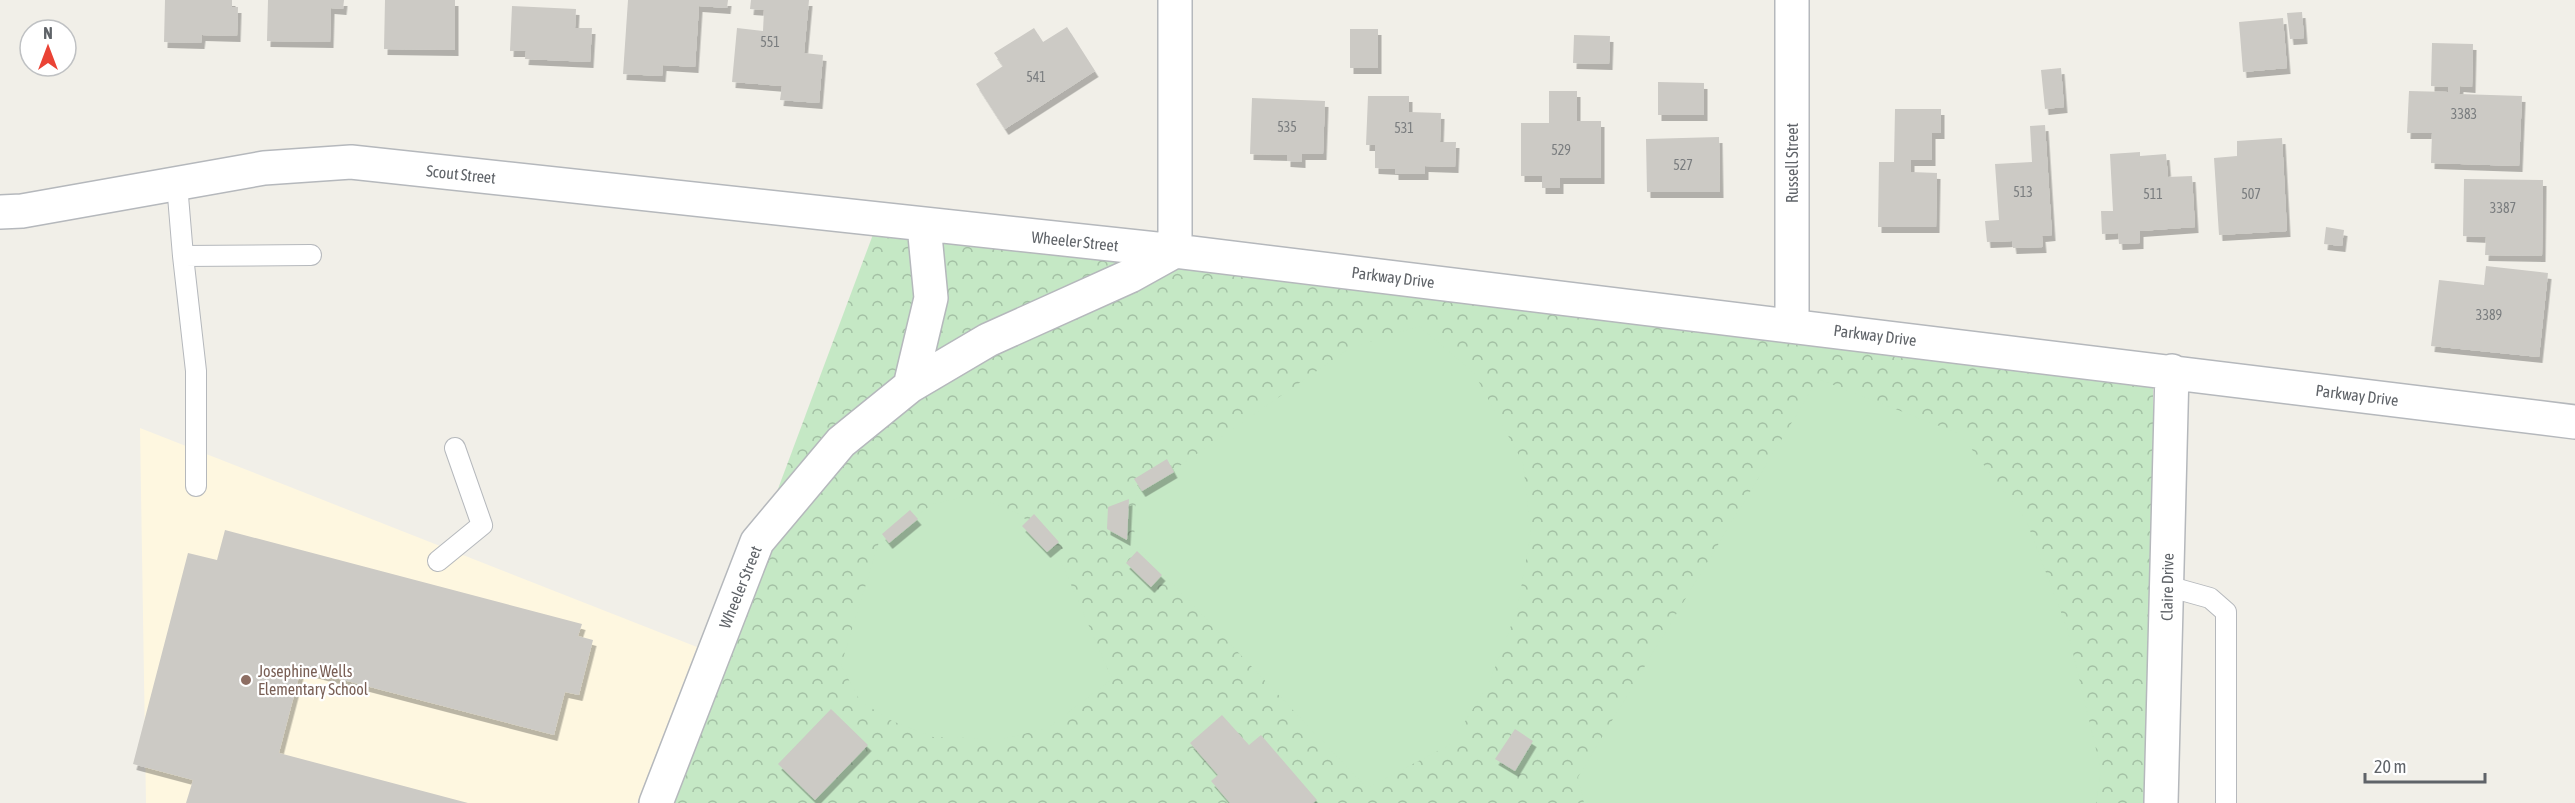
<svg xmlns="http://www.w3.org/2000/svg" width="2575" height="803" viewBox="0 0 2575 803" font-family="'Asap Condensed',sans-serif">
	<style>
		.commercial { fill: #fef7e0 }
		.forest { fill: url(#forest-crowns) }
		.pitch { fill: #c5e8c5 }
		.building { fill: #cccac5; filter: url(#shadow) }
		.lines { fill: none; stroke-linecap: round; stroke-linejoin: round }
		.lane-casing { stroke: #b5b8bc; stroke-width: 22 }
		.street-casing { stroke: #b5b8bc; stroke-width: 36 }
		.lane { stroke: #fff; stroke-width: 20 }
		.street { stroke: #fff; stroke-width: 33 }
		.education-dot { fill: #8d6e63; stroke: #fff; stroke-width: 2 }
		.labels { text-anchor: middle; stroke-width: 4.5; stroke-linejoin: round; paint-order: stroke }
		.number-label { font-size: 14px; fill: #7a7d7f }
		.street-label { font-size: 16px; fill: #5f6368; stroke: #fff }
		.education-label { font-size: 16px; fill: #785e54; stroke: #fff; text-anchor: start }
	</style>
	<defs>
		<pattern id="forest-crowns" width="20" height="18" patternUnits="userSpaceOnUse" patternTransform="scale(1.5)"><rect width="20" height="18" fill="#c5e8c5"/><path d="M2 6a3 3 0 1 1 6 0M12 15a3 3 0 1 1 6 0" fill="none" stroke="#a3c0a4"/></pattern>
		<filter id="shadow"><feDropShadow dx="3.5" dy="6" stdDeviation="0" flood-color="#0004"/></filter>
	</defs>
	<rect width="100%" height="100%" fill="#f1efe8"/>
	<path class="commercial" d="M 140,428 L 697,647 L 637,803 L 146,803 Z"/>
	<path class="forest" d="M 878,221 L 2153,379 L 2153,803 L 663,803 L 722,639 Z"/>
	<path class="pitch" d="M 1419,326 L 1474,373 L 1523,463 L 1531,533 L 1517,610 L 1489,683 L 1451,744 L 1367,788 L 1134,543 L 1136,496 L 1350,348 Z
		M 1818,379 L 1960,434 L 2026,520 L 2067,628 L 2101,770 L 2096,803 L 1584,803 L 1578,777 Z
		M 972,495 L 1020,514 L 1056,550 L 1112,679 L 1048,728 L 1002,739 L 933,737 L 892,721 L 860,701 L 841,665 L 879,542 L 933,504 Z"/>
	<path class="building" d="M 165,0 L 232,0 L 232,7 L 238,7 L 237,36 L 202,35 L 201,43 L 164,42 Z
		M 268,0 L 344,0 L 343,9 L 331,8 L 330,42 L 267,41 Z
		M 385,0 L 455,0 L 455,50 L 384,49 Z
		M 628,0 L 728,0 L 727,8 L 699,6 L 695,67 L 663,65 L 662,76 L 623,74 Z
		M 751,0 L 809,0 L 804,53 L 823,55 L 819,103 L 780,100 L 782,86 L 732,82 L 737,28 L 763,31 L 764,10 L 750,9 Z
		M 512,6 L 576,9 L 575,28 L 592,28 L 590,62 L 525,59 L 526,51 L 510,51 Z
		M 2302,12 L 2304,38 L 2290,39 L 2287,13 Z
		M 2283,18 L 2287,68 L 2243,72 L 2239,22 Z
		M 1067,27 L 1095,71 L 1005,129 L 976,84 L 1003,66 L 994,53 L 1034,28 L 1043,42 Z
		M 1350,29 L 1378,29 L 1378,68 L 1350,68 Z
		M 1574,35 L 1610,36 L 1609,64 L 1573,63 Z
		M 2432,43 L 2473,44 L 2472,87 L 2460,86 L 2459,94 L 2522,96 L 2519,166 L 2431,163 L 2432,133 L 2407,133 L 2409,91 L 2448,92 L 2448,87 L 2431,86 Z
		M 2061,68 L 2064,107 L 2045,109 L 2041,70 Z
		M 1658,82 L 1704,83 L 1704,115 L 1658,115 Z
		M 1549,91 L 1577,91 L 1577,121 L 1601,121 L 1601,178 L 1560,178 L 1560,188 L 1542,188 L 1542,176 L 1521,176 L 1521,123 L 1549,123 Z
		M 1368,96 L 1409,96 L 1409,112 L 1441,113 L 1440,142 L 1456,142 L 1455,167 L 1425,166 L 1425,174 L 1395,174 L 1395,169 L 1375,168 L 1375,145 L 1366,145 Z
		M 1252,98 L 1325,101 L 1323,154 L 1302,154 L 1302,162 L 1287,161 L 1287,155 L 1250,154 Z
		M 1895,109 L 1941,109 L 1941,133 L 1932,133 L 1932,160 L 1911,160 L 1911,172 L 1937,173 L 1936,227 L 1878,227 L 1879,162 L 1894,162 Z
		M 2045,125 L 2052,235 L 2042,236 L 2043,247 L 2013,248 L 2012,241 L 1987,242 L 1985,221 L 1999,220 L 1995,164 L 2032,162 L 2030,126 Z
		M 1719,137 L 1720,192 L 1647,192 L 1646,139 Z
		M 2282,138 L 2287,231 L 2219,235 L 2214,158 L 2237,156 L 2237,141 Z
		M 2140,152 L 2140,156 L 2166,154 L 2168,177 L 2192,176 L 2195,227 L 2140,231 L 2140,243 L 2119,244 L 2118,233 L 2102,234 L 2101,211 L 2113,211 L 2110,154 Z
		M 2464,179 L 2543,180 L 2542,256 L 2485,255 L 2486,237 L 2463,236 Z
		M 2326,227 L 2344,230 L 2342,246 L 2324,244 Z
		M 2486,266 L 2548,273 L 2539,357 L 2431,346 L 2439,280 L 2484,285 Z
		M 1167,459 L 1174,472 L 1142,491 L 1134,479 Z
		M 1129,499 L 1127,540 L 1107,529 L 1108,507 Z
		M 910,510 L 918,519 L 889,543 L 882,534 Z
		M 1034,514 L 1059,542 L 1047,552 L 1022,526 Z
		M 225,530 L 582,624 L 578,636 L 593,640 L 579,695 L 565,692 L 554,735 L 301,669 L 279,753 L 468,803 L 186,803 L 193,780 L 133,764 L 188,553 L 217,560 Z
		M 1137,551 L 1162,575 L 1151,587 L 1126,563 Z
		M 831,709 L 868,745 L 815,800 L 778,764 Z
		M 1222,715 L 1249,745 L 1261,735 L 1317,800 L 1313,803 L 1230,803 L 1211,781 L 1218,775 L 1190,743 Z
		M 1515,729 L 1533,741 L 1515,771 L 1495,759 Z"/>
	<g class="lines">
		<g class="lane-casing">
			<path id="lane" d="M 177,184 L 183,256 L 311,255
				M 183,256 L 196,371 L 196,486
				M 438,561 L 482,525 L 455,448
				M 2167,586 L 2210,598 L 2226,612 L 2226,803"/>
		</g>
		<g class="street-casing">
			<path id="street" d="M 0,212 L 22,211 L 264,168 L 351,162 L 1175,251 L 2575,422
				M 1175,251 L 1175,0
				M 1792,325 L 1792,0
				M 910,386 L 988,340 L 1130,276 L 1175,251
				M 656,803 L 757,542 L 841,442 L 910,386 L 931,298 L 924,225
				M 2161,803 L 2172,371"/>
		</g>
		<use href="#lane" class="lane"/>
		<use href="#street" class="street"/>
	</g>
	<circle class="education-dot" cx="246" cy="680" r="6"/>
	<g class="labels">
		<g class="number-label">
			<text x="770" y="47">551</text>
			<text x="1036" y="82">541</text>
			<text x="2464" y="119">3383</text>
			<text x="1287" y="132">535</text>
			<text x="1404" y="133">531</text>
			<text x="1561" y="155">529</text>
			<text x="1683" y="170">527</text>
			<text x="2023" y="197">513</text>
			<text x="2153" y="199">511</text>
			<text x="2251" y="199">507</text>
			<text x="2503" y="213">3387</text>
			<text x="2489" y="320">3389</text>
		</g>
		<g class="street-label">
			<text transform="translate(1792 163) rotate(-90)" y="6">Russell Street</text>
			<text transform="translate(461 174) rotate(6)" y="6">Scout Street</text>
			<text transform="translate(1075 241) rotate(6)" y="6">Wheeler Street</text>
			<text transform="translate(1393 277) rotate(7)" y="6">Parkway Drive</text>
			<text transform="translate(1875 335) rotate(7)" y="6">Parkway Drive</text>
			<text transform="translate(2357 395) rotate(7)" y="6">Parkway Drive</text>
			<text transform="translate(740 587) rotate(-68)" y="6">Wheeler Street</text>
			<text transform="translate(2167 587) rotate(-89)" y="6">Claire Drive</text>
		</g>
		<g class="education-label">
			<text x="258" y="677">Josephine Wells<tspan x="258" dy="18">Elementary School</tspan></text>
		</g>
	</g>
	<g transform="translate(48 48)"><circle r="28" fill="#ffffff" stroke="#bfc1c3" stroke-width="1.5"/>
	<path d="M0-4.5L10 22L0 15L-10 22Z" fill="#ea4335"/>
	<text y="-9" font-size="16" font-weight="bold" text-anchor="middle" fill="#5f6368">N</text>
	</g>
	<path d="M2365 773v9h120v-9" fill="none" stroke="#5f6368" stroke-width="3"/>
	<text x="2374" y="773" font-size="18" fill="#5f6368" stroke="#ffffff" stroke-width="4.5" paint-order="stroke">20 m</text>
</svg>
